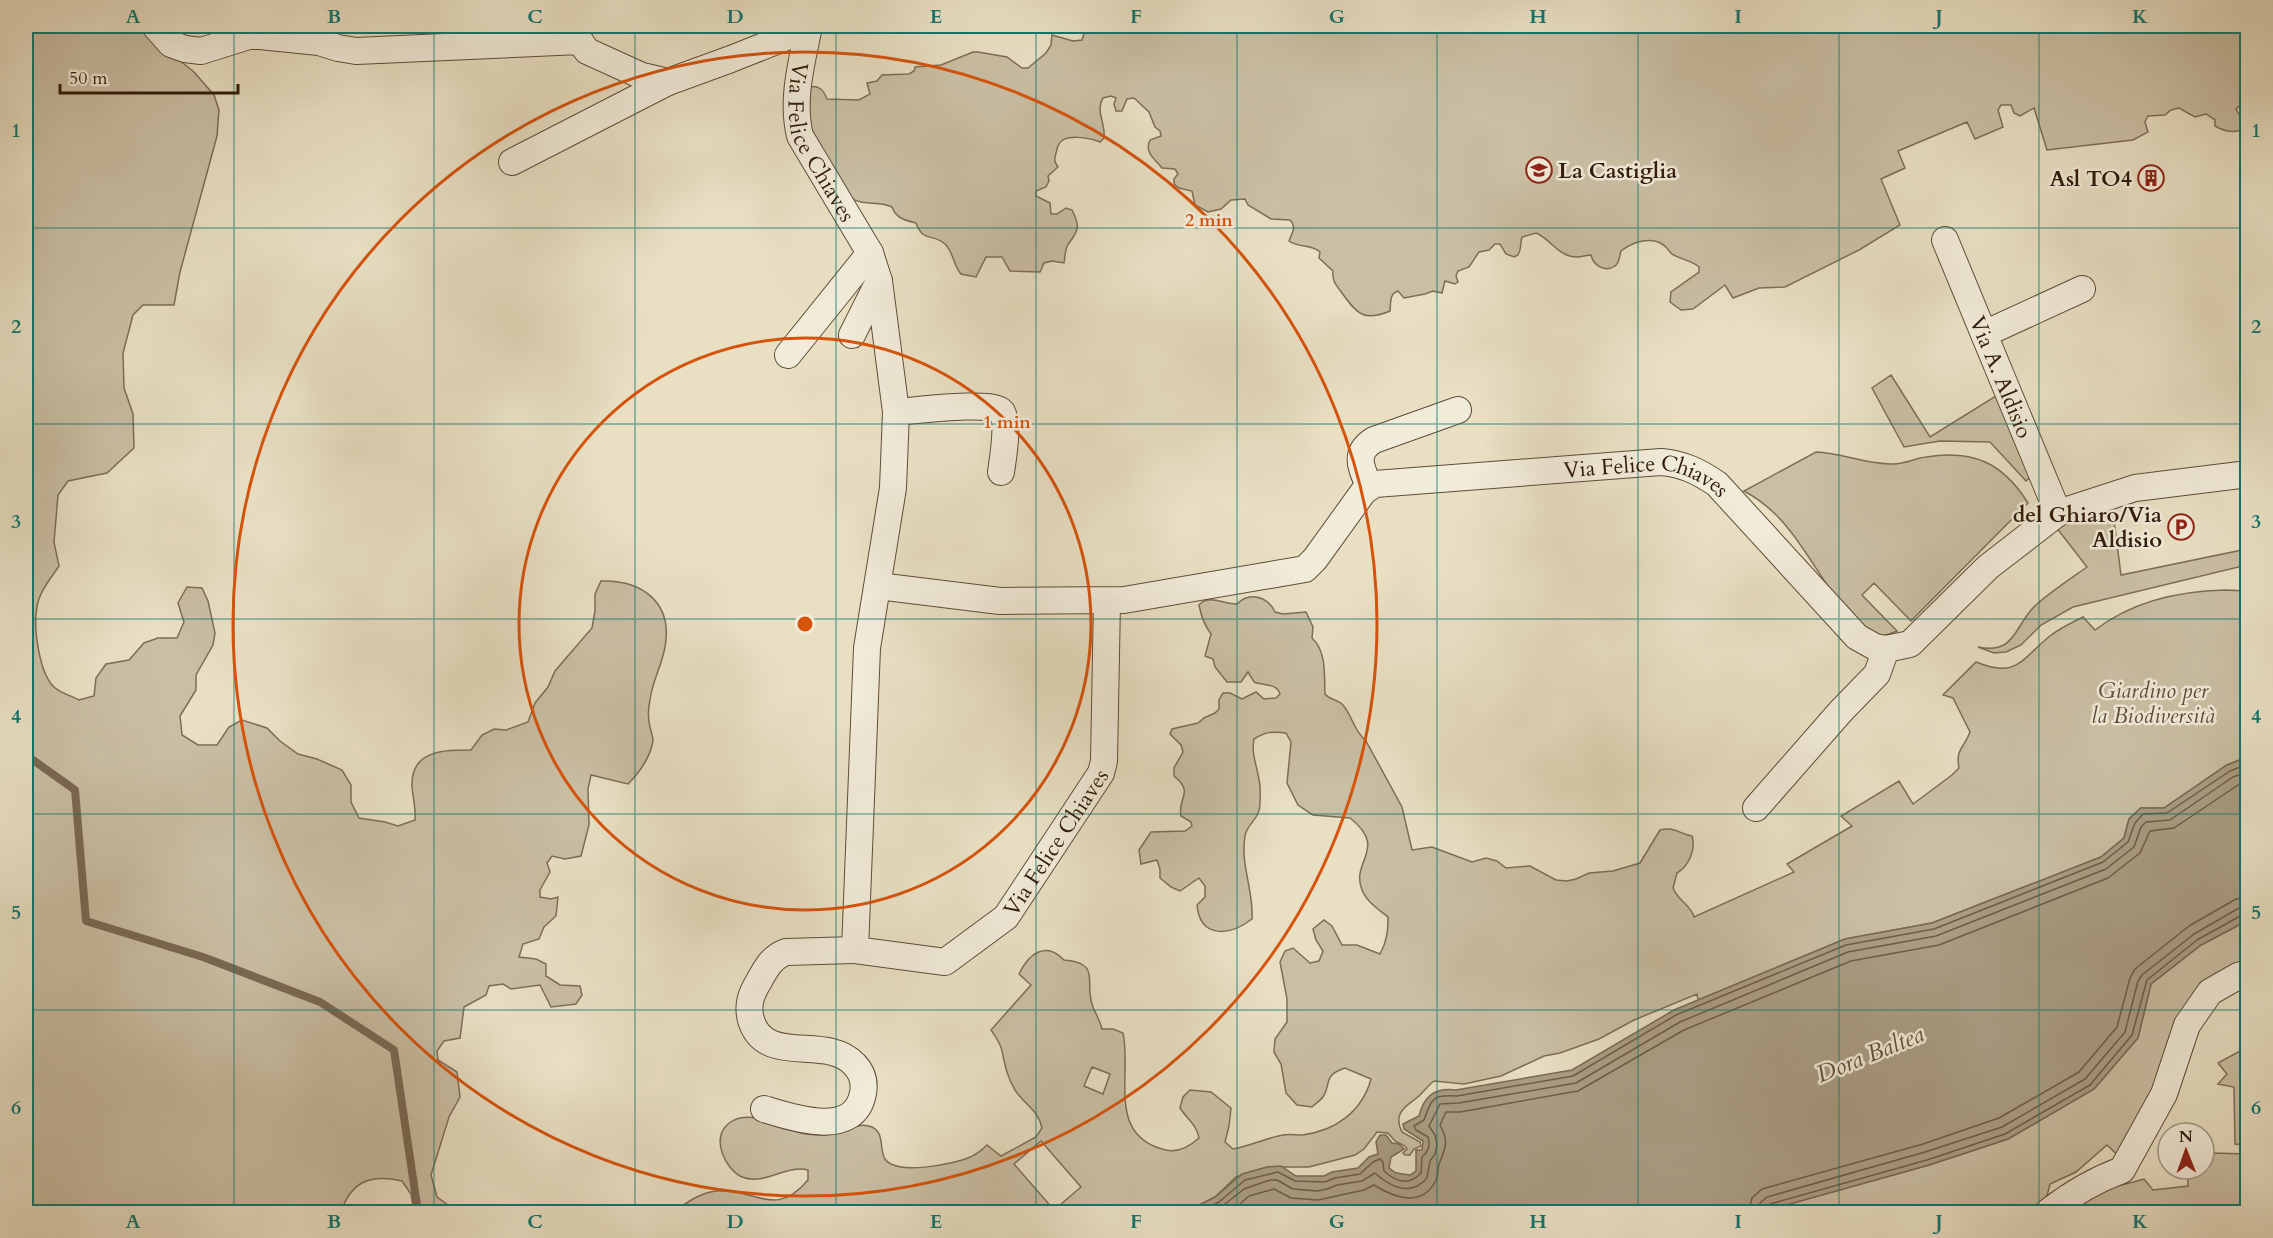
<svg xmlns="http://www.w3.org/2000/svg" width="2273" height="1238" viewBox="0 0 2273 1238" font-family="Cardo,serif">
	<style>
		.green { fill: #cabfa4; stroke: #7e6d56; stroke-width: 1.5; fill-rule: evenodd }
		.water { fill: #aa9d84; stroke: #7a6953; stroke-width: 1.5 }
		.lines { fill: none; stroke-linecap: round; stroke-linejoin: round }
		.shore { stroke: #6e5c46; stroke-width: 1.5 }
		.stream { stroke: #7a6953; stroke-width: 8 }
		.minor-casing { stroke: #5f4c38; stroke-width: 28 }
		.minor { stroke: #f1ebd9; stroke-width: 26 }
		.grid { fill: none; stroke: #0f766e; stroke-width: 1.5; stroke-opacity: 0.55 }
		.ring { fill: none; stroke: #d6530c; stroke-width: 3 }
		.labels { text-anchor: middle; stroke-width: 5; stroke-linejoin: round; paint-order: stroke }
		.street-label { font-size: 22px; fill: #311b09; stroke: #f1ebd9 }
		.poi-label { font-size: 22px; font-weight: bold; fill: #311b09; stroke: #f1ebd9; text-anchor: end }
		.park-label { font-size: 22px; font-style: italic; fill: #5f4c38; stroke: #f1ebd9 }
		.water-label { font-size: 24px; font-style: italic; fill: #614f3a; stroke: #f1ebd9 }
		.centre { fill: #d6530c; stroke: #f1ebd9; stroke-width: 3 }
		.ring-label { font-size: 18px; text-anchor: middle; font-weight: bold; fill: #d6530c; stroke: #f1ebd9; stroke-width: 5; stroke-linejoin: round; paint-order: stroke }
		.neatline { fill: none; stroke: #0f766e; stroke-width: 2 }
		.grid-label { font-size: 20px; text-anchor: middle; font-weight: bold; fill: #0f766e }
	</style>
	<rect width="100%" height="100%" fill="#e9e0c4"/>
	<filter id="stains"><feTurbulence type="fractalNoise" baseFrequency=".00333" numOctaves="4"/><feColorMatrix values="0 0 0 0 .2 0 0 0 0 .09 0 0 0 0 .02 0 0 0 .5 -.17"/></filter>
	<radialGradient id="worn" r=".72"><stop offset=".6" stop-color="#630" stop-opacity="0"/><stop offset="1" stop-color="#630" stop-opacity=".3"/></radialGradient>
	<path class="green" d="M 26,26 L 137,26 L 194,72 L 214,95 L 219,110 L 217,136 L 180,272 L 174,305 L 143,305 L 133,315 L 123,353 L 124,388 L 133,414 L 134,448 L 107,473 L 68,481 L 58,495 L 54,542 L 59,566 C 51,578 39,592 37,607 C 33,626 39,673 54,687 C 60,693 72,696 79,700 L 94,696 L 96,678 L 106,664 L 129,660 L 144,643 L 158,638 L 177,638 L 184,622 L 178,603 L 187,587 L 202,588 L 208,601 L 215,633 L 213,645 L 196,675 L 196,690 L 180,716 L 182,735 L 198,745 L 217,745 L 229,727 L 242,720 L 267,728 L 280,741 L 298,754 L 317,759 L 342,770 L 351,785 L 351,802 L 359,818 L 385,822 L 398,826 L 415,820 C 416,808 413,798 412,787 C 410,750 444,750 471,750 L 482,735 L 494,729 L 506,730 L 528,722 L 535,703 L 548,687 L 555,671 L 592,628 L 595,611 L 595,594 L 601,581 C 643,580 673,603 665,647 C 662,665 652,682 650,700 C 648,709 648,719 650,727 C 651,732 653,737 653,741 C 650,757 639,773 628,784 L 591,775 L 588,789 L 589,825 L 581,856 L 565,859 L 552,856 L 547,863 L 550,872 L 540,890 L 540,897 L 551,899 L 558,897 L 556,916 L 544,927 L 539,939 L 523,944 L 519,957 L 536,959 L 546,964 L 546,976 L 560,985 L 580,986 L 582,995 L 576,1004 L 551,1007 L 540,985 L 511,989 L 503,984 L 489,986 L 486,995 L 464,1007 L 460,1038 L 444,1041 L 437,1051 L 438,1060 L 457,1072 L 460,1097 L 449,1117 L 431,1175 L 437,1197 L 448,1205 L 445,1212 L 414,1212 L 411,1194 L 402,1181 C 371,1174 351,1181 341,1212 L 26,1212 Z
		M 1078,26 L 2247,26 L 2247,99 L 2236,109 L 2242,120 L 2242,130 C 2231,133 2224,131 2215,126 L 2215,120 L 2206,114 L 2195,117 L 2179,108 L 2171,110 L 2165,115 L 2148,116 L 2145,122 L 2148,132 L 2133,140 L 2047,150 L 2034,108 L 2020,116 L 2014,113 L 2011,105 L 2001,105 L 1998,110 L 2003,127 L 1975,139 L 1967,122 L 1898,151 L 1905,168 L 1881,179 L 1900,225 L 1859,250 L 1785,287 L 1759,288 L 1733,298 L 1725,285 L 1693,309 L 1681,310 L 1670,302 L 1671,292 L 1699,272 L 1699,267 C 1691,260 1681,260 1672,254 C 1669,251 1666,246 1662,244 C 1649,236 1631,243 1621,251 C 1619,256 1620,263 1615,266 C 1605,273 1593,265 1591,255 C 1587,255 1581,257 1577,257 C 1558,257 1551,239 1536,233 L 1522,237 C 1520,243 1522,248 1518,255 L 1514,257 L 1506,254 L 1500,244 L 1495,244 L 1489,250 L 1479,252 L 1469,267 L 1458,271 L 1456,276 L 1458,282 L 1455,284 L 1445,281 L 1442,293 L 1433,291 L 1425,294 L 1404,298 L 1398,291 C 1389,294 1391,303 1390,311 C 1364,322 1357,314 1342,293 C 1336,285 1332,281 1333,271 L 1319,258 L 1320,252 C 1312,244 1298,248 1289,241 C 1292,233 1297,227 1290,220 L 1271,219 L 1248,205 L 1245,199 L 1231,200 L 1221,209 L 1208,212 L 1195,205 L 1192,191 L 1179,188 L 1174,184 L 1174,179 L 1178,174 L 1175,169 L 1162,168 C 1155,159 1144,153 1150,140 L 1161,136 L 1160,131 L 1155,127 L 1149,112 L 1134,98 L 1127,99 L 1122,111 L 1116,111 L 1114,104 L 1116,98 L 1111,96 L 1103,98 C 1095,111 1106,124 1104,138 L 1100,142 C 1090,138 1065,133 1059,144 C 1057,147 1057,150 1056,153 C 1054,160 1054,161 1058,167 L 1048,176 L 1049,181 L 1046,187 L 1036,191 L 1036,196 L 1050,203 L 1051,214 L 1057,214 L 1066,208 L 1072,210 C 1080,226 1079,230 1069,243 C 1065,247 1065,257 1064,263 L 1052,261 L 1044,263 L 1040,272 L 1010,271 L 1002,257 L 986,257 L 976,277 L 961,274 C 953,265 954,253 945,244 C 933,233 923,243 916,223 C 904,220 896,218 892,207 C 879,200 861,207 848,196 C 843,191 810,135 808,128 C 805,116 808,99 808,87 C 819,85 823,89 827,99 L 859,100 L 870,94 L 867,83 L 877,81 L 882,75 L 909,74 L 914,71 L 915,67 L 941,65 L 973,52 L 978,52 L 1007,57 L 1022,68 L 1028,68 L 1046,53 L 1051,45 L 1052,35 L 1073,41 L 1082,40 L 1084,34 Z
		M 1891,375 L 1930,437 L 1999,394 L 2033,475 L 2026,481 L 1990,442 L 1940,441 L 1904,447 L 1872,388 Z
		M 1816,452 C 1843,453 1867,465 1894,464 C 1905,464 1916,458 1926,457 C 1973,449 2003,463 2028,503 L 1911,621 L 1874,583 L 1862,595 L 1897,631 C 1889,635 1875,639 1866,634 C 1859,630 1853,619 1848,613 C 1812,571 1795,518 1744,491 Z
		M 2112,505 L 2121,575 L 2247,549 L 2247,565 L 2073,607 L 2041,625 L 2021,645 L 2006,652 L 1994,653 L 1978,647 C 2017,655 2014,624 2037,604 C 2052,591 2070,579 2087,567 L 2056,527 Z
		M 2225,590 L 2247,591 L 2247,757 L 2227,765 L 2164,808 L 2141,808 L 2129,819 L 2124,838 L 2101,857 L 1932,923 L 1845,939 L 1698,1000 L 1697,994 L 1634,1020 L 1599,1039 L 1560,1053 L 1544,1056 L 1501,1076 L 1464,1084 L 1434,1081 C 1428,1086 1424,1091 1419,1096 C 1407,1106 1392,1112 1402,1132 L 1420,1142 L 1421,1146 L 1414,1149 L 1410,1155 L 1405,1155 L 1403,1153 L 1407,1149 L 1405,1146 L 1395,1141 L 1388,1133 L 1377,1132 L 1364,1149 L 1355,1155 L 1309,1167 L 1267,1167 L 1236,1177 L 1215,1197 L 1186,1212 L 674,1212 C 687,1202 700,1193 716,1191 C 754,1187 775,1220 808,1180 L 808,1170 C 786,1164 765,1186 742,1177 C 725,1169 711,1139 728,1124 C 749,1105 783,1131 806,1134 C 814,1135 824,1136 833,1134 C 846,1132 857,1121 872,1127 C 885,1133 879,1150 885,1159 C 897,1176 953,1164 968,1158 C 976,1155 981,1151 987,1145 L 1001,1156 L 1036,1137 L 1042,1128 C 1039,1111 1024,1104 1015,1090 C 1007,1077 1005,1065 1002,1051 C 1001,1044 995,1036 991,1030 L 1031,985 L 1019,974 C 1029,953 1046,941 1064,960 C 1103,963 1083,983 1093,1007 C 1096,1015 1100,1020 1102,1029 L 1113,1029 L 1123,1033 C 1132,1075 1107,1133 1162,1149 C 1176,1154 1188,1148 1199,1138 C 1197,1125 1187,1119 1180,1108 L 1183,1097 L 1190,1090 L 1211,1092 L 1231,1108 L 1229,1126 L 1225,1142 L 1233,1149 C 1250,1146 1266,1138 1283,1135 C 1289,1134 1296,1135 1302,1135 C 1335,1131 1362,1112 1371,1079 L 1345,1068 C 1322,1076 1332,1083 1323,1097 C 1321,1100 1315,1104 1312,1107 L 1297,1105 L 1286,1093 L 1281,1064 L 1274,1052 L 1275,1039 L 1287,1022 L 1287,999 L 1280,962 L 1285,951 L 1293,948 L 1310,963 L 1319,961 L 1323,951 L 1316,940 L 1313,929 L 1324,920 L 1332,926 L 1342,945 L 1357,945 L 1380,954 C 1387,941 1388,932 1388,917 C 1379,910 1366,901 1362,890 C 1350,861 1389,849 1350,818 L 1313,815 L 1298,805 L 1287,783 L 1291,742 L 1286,733 C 1272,731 1265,732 1254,739 C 1251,754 1257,765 1259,780 C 1261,787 1260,796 1260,803 C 1260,820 1247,823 1245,836 C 1240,865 1254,891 1252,919 C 1230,936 1200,939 1197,905 L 1205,897 L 1205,886 L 1199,878 L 1180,891 L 1171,887 L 1160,878 L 1160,869 L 1157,860 L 1141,864 L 1139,850 L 1151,832 L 1185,831 L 1192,826 L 1191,822 L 1181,816 C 1177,798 1195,793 1174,776 L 1174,768 L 1183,752 L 1181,745 L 1170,734 L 1172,729 L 1198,723 L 1204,718 L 1215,713 L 1219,709 L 1219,700 L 1223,693 L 1230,693 L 1242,699 L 1256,692 L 1264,699 L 1276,698 L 1280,694 C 1277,683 1264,686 1254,682 L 1248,672 L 1241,682 L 1227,682 L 1215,667 L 1213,659 L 1205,656 L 1211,634 C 1205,626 1201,616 1199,605 C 1208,594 1224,604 1237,604 C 1250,591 1268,597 1275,612 L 1283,614 L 1306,612 L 1313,627 L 1312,638 C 1327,652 1324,675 1325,694 C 1330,700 1336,699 1342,704 C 1352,714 1353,730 1366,741 L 1402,807 L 1412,850 L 1432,847 L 1472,862 L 1486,858 L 1497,861 L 1506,868 L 1530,866 L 1556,880 L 1567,881 L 1576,879 L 1589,873 L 1613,871 L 1640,863 L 1660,830 C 1673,826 1680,834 1692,836 C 1696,849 1689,866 1677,873 L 1673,888 C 1678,901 1691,905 1694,917 L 1794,872 L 1787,864 L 1852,826 L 1841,816 L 1899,781 L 1913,804 L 1952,775 L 1959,768 C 1955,749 1965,747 1970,732 L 1953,698 L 1943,695 L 1976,662 C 2018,679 2021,659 2050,636 C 2060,628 2071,623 2083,617 L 2095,630 C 2133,601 2178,591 2225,590 ZM 1092,1067 L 1110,1074 L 1103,1094 L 1084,1086 ZM 1041,1141 L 1081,1187 L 1054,1210 L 1014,1164 Z
		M 2247,918 L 2247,968 L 2208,990 L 2126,1163 L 2107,1145 L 2076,1172 L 2050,1184 L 2044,1207 L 2038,1212 L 1761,1212 L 1929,1165 L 2008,1139 L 2094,1089 L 2138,1038 L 2151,984 L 2201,945 L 2237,926 Z
		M 2247,1021 L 2247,1145 L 2235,1144 L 2234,1087 L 2218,1084 L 2227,1074 L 2218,1063 L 2242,1050 L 2244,1024 Z
		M 2211,1153 L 2247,1154 L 2247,1174 L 2243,1174 L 2243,1212 L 2066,1212 L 2088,1194 L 2144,1179 L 2153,1190 L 2188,1186 L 2188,1174 L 2201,1173 Z"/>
	<path class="water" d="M 2247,757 L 2247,918 L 2237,926 L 2201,945 L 2151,984 L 2138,1038 L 2094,1089 L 2008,1139 L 1929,1165 L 1761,1212 L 1186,1212 L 1215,1197 L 1242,1174 L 1267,1167 L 1281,1166 L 1296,1176 L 1324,1176 L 1332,1172 L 1358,1168 L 1369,1157 L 1378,1154 L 1376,1142 L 1380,1135 L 1386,1135 L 1392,1143 L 1399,1144 L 1404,1149 L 1391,1157 L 1389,1168 L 1396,1173 L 1410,1175 L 1416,1171 L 1416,1150 L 1422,1150 L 1423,1141 L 1404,1129 L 1403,1124 L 1419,1116 C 1424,1096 1435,1087 1456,1090 L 1572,1070 L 1674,1010 L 1845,939 L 1932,923 L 2101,857 L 2124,838 L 2129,819 L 2141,808 L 2164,808 L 2227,765 Z"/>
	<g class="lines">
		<path class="shore" d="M 1199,1212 L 1219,1202 L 1245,1180 L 1278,1172 L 1295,1181 L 1325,1182 L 1335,1178 L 1360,1174 L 1373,1162 L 1380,1159 L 1383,1162 L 1384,1171 C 1396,1182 1409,1186 1421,1173 L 1422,1157 C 1428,1152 1431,1146 1428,1137 L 1416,1130 L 1414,1126 L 1424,1120 C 1432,1098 1433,1094 1457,1096 L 1573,1076 L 1676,1015 L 1846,945 L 1934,929 L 2103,862 L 2128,842 L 2135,823 L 2143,814 L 2167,813 L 2230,771 L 2248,764
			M 1215,1212 L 1244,1189 L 1270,1180 L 1277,1180 L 1293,1189 L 1317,1191 L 1327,1189 L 1337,1185 L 1362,1181 L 1375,1173 C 1390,1187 1411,1197 1427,1178 L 1430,1161 L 1435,1154 L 1437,1145 L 1435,1135 L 1429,1126 L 1440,1104 L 1459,1103 L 1576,1083 L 1680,1022 L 1848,952 L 1936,936 L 2106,869 L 2134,847 L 2141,827 L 2146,822 L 2170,820 L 2233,777 L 2248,772
			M 1231,1212 L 1249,1196 L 1274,1189 L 1291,1198 L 1318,1200 L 1364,1190 L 1374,1185 C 1393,1197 1421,1208 1435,1182 C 1439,1176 1437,1170 1439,1164 C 1446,1147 1449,1142 1440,1125 L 1446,1112 L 1460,1112 L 1578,1091 L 1684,1030 L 1851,961 L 1939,945 L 2108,878 L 2140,853 L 2150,831 L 2174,828 L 2238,785 L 2248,781
			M 1748,1212 L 1752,1198 L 1762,1189 L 1923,1144 L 1999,1118 L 2079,1072 L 2117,1027 L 2130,978 L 2135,969 L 2189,926 L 2236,899 L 2248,897
			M 1757,1212 L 1760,1203 L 1767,1197 L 1925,1152 L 2002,1127 L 2085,1079 L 2125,1032 L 2138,981 L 2142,975 L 2194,934 L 2239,908 L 2248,906
			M 1765,1212 L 1766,1207 L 1770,1204 L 1927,1160 L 2005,1134 L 2090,1085 L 2132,1035 L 2147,980 L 2197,940 L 2242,915 L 2248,914"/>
		<path class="stream" d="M 26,755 L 75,790 L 86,921 L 203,957 L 320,1002 L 394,1050 L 418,1212"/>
		<g class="minor-casing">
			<g id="minor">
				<path d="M 155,26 L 171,44 L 185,49 L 201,51 L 249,36 L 260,36 L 319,42 L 338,48 L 356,51 L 580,41 L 587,51 L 642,76 L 668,82 L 731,59 L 809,28"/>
				<path id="s1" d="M 809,26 C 802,62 791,99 800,136 L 870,253 L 879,281 L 896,412 L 893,488 L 867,648 L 855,950 L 945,962 L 1006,917 L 1101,773 L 1104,761 L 1107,601"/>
				<path d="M 512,162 L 668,82"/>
				<path id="s2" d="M 1945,240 L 2058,513"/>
				<path d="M 1984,334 L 2082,289"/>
				<path d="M 852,335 L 879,281"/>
				<path d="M 788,355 L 870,253"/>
				<path d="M 896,412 C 913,411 994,400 1002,412 C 1009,424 1003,458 1001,472"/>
				<path d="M 1369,486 C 1361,467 1353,453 1374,440 L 1458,410"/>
				<path id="s3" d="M 878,586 L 1000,601 L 1124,600 L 1305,569 L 1315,559 L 1364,491 L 1375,484 L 1661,462 C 1683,464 1698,471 1717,484 L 1857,637 L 1875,647 L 1886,649 L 1910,644 L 1988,567 L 2058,513 L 2135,488 L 2248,474"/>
				<path d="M 1756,808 L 1841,711 L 1877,674 L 1886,649"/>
				<path d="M 764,1109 C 793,1118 855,1139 863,1093 C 865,1082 862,1072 854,1064 C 826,1034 765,1067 751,1020 C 747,1005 751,994 759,981 C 766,968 772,957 786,952 L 855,950"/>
				<path d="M 2048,1212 C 2071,1194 2095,1180 2122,1170 L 2164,1094 L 2187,1025 L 2210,992 L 2238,976 L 2248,973"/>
			</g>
		</g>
		<use href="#minor" class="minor"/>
	</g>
	<path class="grid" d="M 234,26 L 234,1212M 434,26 L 434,1212M 635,26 L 635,1212M 836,26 L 836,1212M 1036,26 L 1036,1212M 1237,26 L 1237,1212M 1437,26 L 1437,1212M 1638,26 L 1638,1212M 1839,26 L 1839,1212M 2039,26 L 2039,1212M 26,228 L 2248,228M 26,424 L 2248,424M 26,619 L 2248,619M 26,814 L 2248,814M 26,1010 L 2248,1010"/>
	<g class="ring">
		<circle cx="805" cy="624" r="286"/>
		<circle cx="805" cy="624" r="572"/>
	</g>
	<defs>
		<g id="school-ring" transform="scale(1.35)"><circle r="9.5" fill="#f1ebd9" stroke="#8f2418" stroke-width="1.5"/><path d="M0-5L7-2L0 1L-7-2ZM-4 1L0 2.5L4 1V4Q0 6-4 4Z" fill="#8f2418"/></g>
		<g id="building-ring" transform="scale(1.35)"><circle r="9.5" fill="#f1ebd9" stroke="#8f2418" stroke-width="1.5"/><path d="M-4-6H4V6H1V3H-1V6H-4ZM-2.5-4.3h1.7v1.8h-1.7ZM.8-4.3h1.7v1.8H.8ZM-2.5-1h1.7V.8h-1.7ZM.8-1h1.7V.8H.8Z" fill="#8f2418"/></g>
		<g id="parking-ring" transform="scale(1.35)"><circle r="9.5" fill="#f1ebd9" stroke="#8f2418" stroke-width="1.5"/><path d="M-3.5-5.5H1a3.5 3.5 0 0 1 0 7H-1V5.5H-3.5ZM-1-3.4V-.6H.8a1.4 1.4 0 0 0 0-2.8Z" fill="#8f2418"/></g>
	</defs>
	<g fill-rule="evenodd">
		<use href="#school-ring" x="1539" y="170"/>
		<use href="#building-ring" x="2151" y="178"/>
		<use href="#parking-ring" x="2181" y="527"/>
	</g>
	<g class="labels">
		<g class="street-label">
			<text dy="8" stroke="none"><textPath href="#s1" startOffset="123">Via Felice Chiaves</textPath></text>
			<text dy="8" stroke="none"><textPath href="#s2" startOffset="148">Via A. Aldisio</textPath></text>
			<text dy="8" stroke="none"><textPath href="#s3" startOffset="816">Via Felice Chiaves</textPath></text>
			<text dy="8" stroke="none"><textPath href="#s1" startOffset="1206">Via Felice Chiaves</textPath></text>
		</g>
		<g class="poi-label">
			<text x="1558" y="178" text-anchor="start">La Castiglia</text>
			<text x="2132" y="186">Asl TO4</text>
			<text x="2162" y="522">del Ghiaro/Via<tspan x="2162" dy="25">Aldisio</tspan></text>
		</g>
		<g class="park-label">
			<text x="2153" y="698">Giardino per<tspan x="2153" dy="25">la Biodiversità</tspan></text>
		</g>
		<g class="water-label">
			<text transform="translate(1870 1054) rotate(-22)" y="8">Dora Baltea</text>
		</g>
	</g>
	<circle cx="805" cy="624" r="9" class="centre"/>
	<g class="ring-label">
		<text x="1209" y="226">2 min</text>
		<text x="1007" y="428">1 min</text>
	</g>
	<rect width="2273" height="1238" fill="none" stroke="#e9e0c4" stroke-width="66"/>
	<g transform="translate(2186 1151) rotate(359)"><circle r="28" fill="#f1ebd9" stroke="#a49886" stroke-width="1.5"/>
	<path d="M0-4.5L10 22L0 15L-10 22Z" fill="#8f2418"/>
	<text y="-9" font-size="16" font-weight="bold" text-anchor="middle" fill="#311b09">N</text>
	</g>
	<path d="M60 84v9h178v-9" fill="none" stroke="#311b09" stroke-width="3"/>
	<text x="69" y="84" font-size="18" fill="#311b09" stroke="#f1ebd9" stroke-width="4.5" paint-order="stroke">50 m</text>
	<rect x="33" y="33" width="2207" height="1172" class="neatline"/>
	<g class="grid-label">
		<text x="133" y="23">A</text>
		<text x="334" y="23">B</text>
		<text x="535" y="23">C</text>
		<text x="735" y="23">D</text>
		<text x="936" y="23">E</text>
		<text x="1136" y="23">F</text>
		<text x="1337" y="23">G</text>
		<text x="1538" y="23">H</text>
		<text x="1738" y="23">I</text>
		<text x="1939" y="23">J</text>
		<text x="2140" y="23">K</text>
		<text x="16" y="137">1</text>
		<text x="2256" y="137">1</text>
		<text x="16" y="333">2</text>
		<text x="2256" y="333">2</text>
		<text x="16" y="528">3</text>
		<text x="2256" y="528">3</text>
		<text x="16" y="723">4</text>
		<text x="2256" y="723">4</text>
		<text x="16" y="919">5</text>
		<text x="2256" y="919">5</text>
		<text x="16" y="1114">6</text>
		<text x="2256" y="1114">6</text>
		<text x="133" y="1228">A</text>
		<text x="334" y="1228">B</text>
		<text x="535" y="1228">C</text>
		<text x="735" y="1228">D</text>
		<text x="936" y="1228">E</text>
		<text x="1136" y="1228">F</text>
		<text x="1337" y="1228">G</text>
		<text x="1538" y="1228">H</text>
		<text x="1738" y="1228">I</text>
		<text x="1939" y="1228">J</text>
		<text x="2140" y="1228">K</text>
	</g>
	<rect width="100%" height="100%" filter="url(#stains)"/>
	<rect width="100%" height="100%" fill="url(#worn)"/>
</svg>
